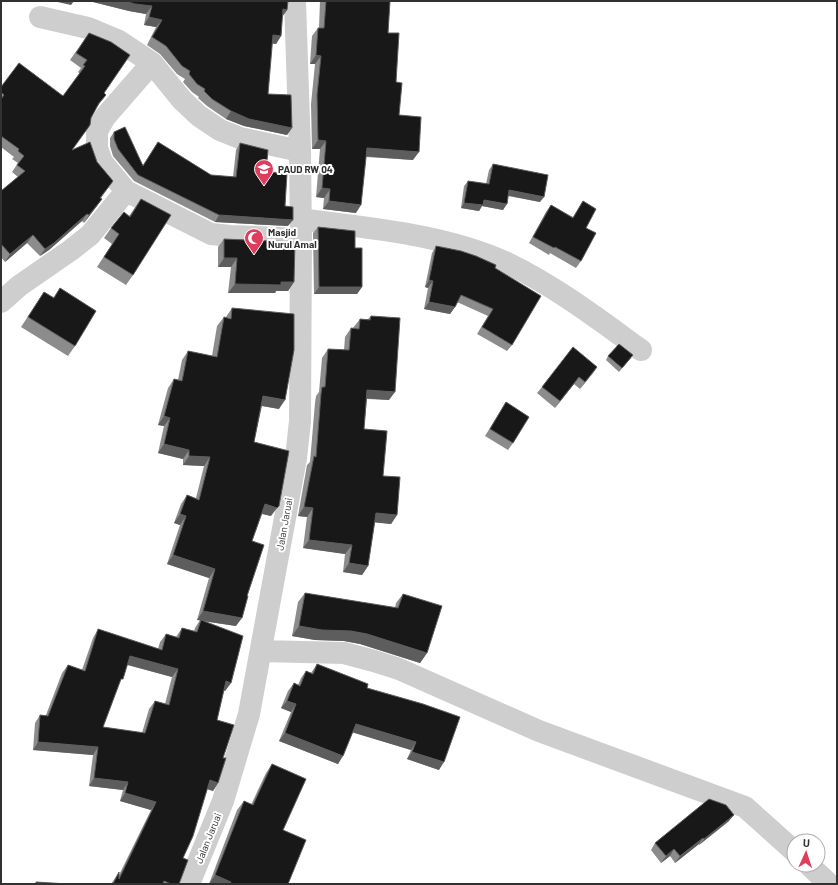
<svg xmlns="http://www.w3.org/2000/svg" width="838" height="885" viewBox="0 0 838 885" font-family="Barlow,sans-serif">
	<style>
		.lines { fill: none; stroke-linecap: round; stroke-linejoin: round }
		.minor { stroke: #cecece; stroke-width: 22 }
		.wall { fill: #8c8c8c; fill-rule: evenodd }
		.shaded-wall { fill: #5d5d5d }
		.building { fill: #181818; stroke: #5d5d5d; fill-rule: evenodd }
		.labels { text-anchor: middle; stroke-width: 4; stroke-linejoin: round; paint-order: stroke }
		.poi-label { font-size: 10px; font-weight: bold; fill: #313131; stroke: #fff; text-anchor: start }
		.street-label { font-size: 10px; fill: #313131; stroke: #fff }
	</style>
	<rect width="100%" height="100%" fill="#fff"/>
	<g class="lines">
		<path class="minor" d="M 40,17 L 88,28 L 119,41 L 152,63 L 182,100 L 199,116 L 220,130 L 240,138 L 300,151
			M 152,63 L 105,117 L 97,131 L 97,148 L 102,162 L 126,191 L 211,234 L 230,236 L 301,239
			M 300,219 C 367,228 445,234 507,263 C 555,286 598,319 641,350
			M 1,302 L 19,286 L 71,250 L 90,235 L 126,191
			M 261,651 L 344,653 L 374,661 L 399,669 L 539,731 L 745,807 L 794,851
			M 809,865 L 829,884
			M 189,884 L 223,801 L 249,714 L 296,458 L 300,421 L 301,239 L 300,151 L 295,1"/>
	</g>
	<path class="wall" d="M 89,1 L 287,10 L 282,17 L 281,36 L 276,44 L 272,43 L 268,94 L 292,128 L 287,135 L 244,126 L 226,119 L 207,106 L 198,98 L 199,97 L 192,92 L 183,82 L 185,79 L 177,74 L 160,54 L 147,45 L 156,27 L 144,25 L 146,14 L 129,11 Z
		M 320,1 L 390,1 L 388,33 L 396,82 L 399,115 L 413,160 L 366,157 L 356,213 L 323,209 L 324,198 L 316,197 L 320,149 L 312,149 L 311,104 L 315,64 L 310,64 L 312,36 L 318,28 L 319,28 Z
		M 89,33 L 104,93 L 106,95 L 97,107 L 72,150 L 97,162 L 113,181 L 101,198 L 102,199 L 97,206 L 84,223 L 82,221 L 49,250 L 40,256 L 27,243 L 5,262 L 1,257 L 1,191 L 18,177 L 12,172 L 18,163 L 12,159 L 14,157 L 1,147 L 1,87 L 63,96 L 80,74 L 78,72 L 81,68 L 70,60 Z
		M 114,132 L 143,165 L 158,142 L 211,175 L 233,177 L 236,150 L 240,143 L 266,172 L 285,206 L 288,226 L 215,222 L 134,181 L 113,156 L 110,146 L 110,138 Z
		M 493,164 L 540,202 L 508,196 L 503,210 L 482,206 L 479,211 L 461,208 L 464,186 L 468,181 L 486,184 L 489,170 Z
		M 141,199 L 133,275 L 126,285 L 97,267 L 112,244 L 104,238 L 111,228 L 129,216 Z
		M 583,201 L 586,228 L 581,261 L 576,268 L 550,253 L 549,255 L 529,243 L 546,212 L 551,205 L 573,217 Z
		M 318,227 L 355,248 L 362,287 L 357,294 L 314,294 L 313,233 Z
		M 224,239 L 294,282 L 288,291 L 276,291 L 275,293 L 228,293 L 231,267 L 218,267 L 218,247 Z
		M 436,246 L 495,268 L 512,345 L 507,351 L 477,334 L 488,316 L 457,302 L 455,307 L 450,314 L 424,309 L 428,288 L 425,287 L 432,253 Z
		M 60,288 L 75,346 L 68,356 L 21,327 L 44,292 L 53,298 Z
		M 232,308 L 279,409 L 262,406 L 254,442 L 271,516 L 262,514 L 252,541 L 236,626 L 202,621 L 231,683 L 225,691 L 224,690 L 217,720 L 223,758 L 218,783 L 213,791 L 207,789 L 183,858 L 179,884 L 111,884 L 119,872 L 119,875 L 151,810 L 120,801 L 123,790 L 89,786 L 93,755 L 33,750 L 35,723 L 40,715 L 46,715 L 62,673 L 68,665 L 82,670 L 93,638 L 98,629 L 158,649 L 160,642 L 166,634 L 176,637 L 182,628 L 194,631 L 195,628 L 200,620 L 197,620 L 209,578 L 167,564 L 180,525 L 174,523 L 181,504 L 187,495 L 196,498 L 204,466 L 183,465 L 183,459 L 158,453 L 164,426 L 158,425 L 168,388 L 174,379 L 178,380 L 182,360 L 188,351 L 212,356 L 217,326 L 224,317 L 226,318 L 226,317 ZM 127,665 L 172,677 L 165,704 L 155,701 L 149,709 L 142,733 L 103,727 L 119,684 Z
		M 371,316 L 389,400 L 367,399 L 364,429 L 383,476 L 397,515 L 391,524 L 375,522 L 368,566 L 362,575 L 343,572 L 345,554 L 303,548 L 307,517 L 298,516 L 307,465 L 310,462 L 315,403 L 316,396 L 319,392 L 322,358 L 328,349 L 344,350 L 345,337 L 351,328 L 353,328 L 360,319 L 368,319 Z
		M 608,356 L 631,358 L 619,372 L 606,360 Z
		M 597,367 L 580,389 L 574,384 L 555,408 L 537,393 L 542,387 Z
		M 506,402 L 513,443 L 508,450 L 485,436 Z
		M 305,593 L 395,608 L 396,603 L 403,594 L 427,653 L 420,663 L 360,644 L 344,641 L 315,640 L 292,636 L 298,602 Z
		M 317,664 L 367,688 L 439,770 L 407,759 L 411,750 L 353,732 L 338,764 L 279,741 L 291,712 L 281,708 L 288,691 L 294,683 L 298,685 L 301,678 L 306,671 L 311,673 Z
		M 272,764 L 283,830 L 288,884 L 209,884 L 237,810 L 244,801 L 251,805 L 266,773 Z
		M 729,821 L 699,845 L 699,844 L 675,863 L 670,856 L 661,863 L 651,850 L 655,843 Z"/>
	<path class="shaded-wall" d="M 53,1 L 74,1 L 71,5 Z
		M 89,1 L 124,1 L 152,6 L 146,14 L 129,11 Z
		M 283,9 L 287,10 L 282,17 Z
		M 149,17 L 162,20 L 156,27 L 144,25 Z
		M 273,35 L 281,36 L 276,44 L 268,43 Z
		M 316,55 L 321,56 L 315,64 L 310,64 Z
		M 231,111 L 292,128 L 287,135 L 244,126 L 226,119 Z
		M 318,140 L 326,141 L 320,149 L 312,149 Z
		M 367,148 L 419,152 L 413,160 L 361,156 Z
		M 322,188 L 330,189 L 324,198 L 316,197 Z
		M 509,190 L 544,197 L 540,202 L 506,195 Z
		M 102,199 L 97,206 L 84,223 L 89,215 Z
		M 484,200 L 507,204 L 503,210 L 482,206 L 479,211 L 461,208 L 464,203 Z
		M 329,201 L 361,205 L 356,213 L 323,209 Z
		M 87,214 L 82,221 L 49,250 L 40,256 L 45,249 Z
		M 219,215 L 293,220 L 288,226 L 215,222 Z
		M 33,235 L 27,243 L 5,262 L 10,254 Z
		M 224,258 L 237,258 L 231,267 L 218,267 Z
		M 429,280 L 433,281 L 428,288 L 425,287 Z
		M 281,282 L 294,282 L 288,291 L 276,291 L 275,293 L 228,293 L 235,284 Z
		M 319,287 L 362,287 L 357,294 L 314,294 Z
		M 429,302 L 455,307 L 450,314 L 424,309 Z
		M 597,367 L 593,373 L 580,389 L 585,382 Z
		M 579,377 L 574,384 L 555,408 L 560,401 Z
		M 367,390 L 395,392 L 389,400 L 361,398 Z
		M 263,396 L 285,400 L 279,409 L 257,405 Z
		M 164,416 L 170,418 L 164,426 L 158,425 Z
		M 164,444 L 189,450 L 183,459 L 158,453 Z
		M 189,456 L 210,457 L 204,466 L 183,465 Z
		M 265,504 L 277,508 L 271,516 L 259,513 Z
		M 304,507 L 313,508 L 307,517 L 298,516 Z
		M 376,513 L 397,515 L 391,524 L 370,522 Z
		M 180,514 L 186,516 L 180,525 L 174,523 Z
		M 309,540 L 352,545 L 345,554 L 303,548 Z
		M 173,555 L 215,569 L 209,578 L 167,564 Z
		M 349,563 L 368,566 L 362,575 L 343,572 Z
		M 203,611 L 242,618 L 236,626 L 197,620 Z
		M 299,626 L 351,631 L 367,634 L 427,653 L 420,663 L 360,644 L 344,641 L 315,640 L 292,636 Z
		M 130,656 L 178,669 L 172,677 L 125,664 Z
		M 226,681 L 231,683 L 225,691 L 220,689 Z
		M 287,701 L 296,704 L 291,712 L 281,708 Z
		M 356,724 L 416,742 L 411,750 L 351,732 Z
		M 285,733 L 343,756 L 338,764 L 279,741 Z
		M 38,742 L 98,747 L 93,755 L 33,750 Z
		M 412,752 L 444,762 L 439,770 L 407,759 Z
		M 94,778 L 128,782 L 123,790 L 89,786 Z
		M 210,780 L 218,783 L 213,791 L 204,788 Z
		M 125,793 L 156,802 L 151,810 L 120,801 Z
		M 734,815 L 729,821 L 699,845 L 704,839 Z
		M 703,838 L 699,844 L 675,863 L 680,856 Z
		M 674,849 L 670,856 L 661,863 L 666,856 Z
		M 215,875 L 231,882 L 229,884 L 209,884 Z"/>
	<path class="building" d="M 124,1 L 288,1 L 287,10 L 283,9 L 281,36 L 273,35 L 268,94 L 291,95 L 292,128 L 249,119 L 231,111 L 212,99 L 204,91 L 205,89 L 197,84 L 189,74 L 190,71 L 182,66 L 166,46 L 152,37 L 162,20 L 149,17 L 152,6 L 135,4 Z
		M 326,1 L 390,1 L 388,33 L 399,33 L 396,82 L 402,83 L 399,115 L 421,117 L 419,152 L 367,148 L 361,205 L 329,201 L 330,189 L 322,188 L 326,141 L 318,140 L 317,95 L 321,56 L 316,55 L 318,28 L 324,28 Z
		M 89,33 L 111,42 L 130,55 L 104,93 L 106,95 L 99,103 L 91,118 L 90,125 L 72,150 L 90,142 L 97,162 L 113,181 L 100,198 L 102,199 L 89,215 L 87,214 L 54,243 L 45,249 L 33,235 L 10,254 L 1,244 L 1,191 L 25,171 L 17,165 L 24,156 L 18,151 L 19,149 L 1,136 L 1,99 L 4,95 L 1,92 L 1,87 L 19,63 L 63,96 L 85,66 L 83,65 L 87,60 L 76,53 Z
		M 125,127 L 143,166 L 158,142 L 211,175 L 236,177 L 240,143 L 268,150 L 266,172 L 287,173 L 285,206 L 293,207 L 293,220 L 219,215 L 138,175 L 118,149 L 114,139 L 114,132 Z
		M 493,164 L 548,175 L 544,197 L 509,190 L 507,204 L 484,200 L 483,205 L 464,203 L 468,181 L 489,184 Z
		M 141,199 L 171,215 L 133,275 L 104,257 L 119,234 L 111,228 L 124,212 L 130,217 Z
		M 583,201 L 596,209 L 586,228 L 596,233 L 581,261 L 555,247 L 554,248 L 533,237 L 551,205 L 573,218 Z
		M 318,227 L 355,231 L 355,248 L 362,248 L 362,287 L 319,287 Z
		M 224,239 L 295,242 L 294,282 L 281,282 L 281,285 L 235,284 L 237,258 L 224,258 Z
		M 436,246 L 461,251 L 476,256 L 496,265 L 495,268 L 541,296 L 512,345 L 482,327 L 493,309 L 461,295 L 455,307 L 429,302 L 433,281 L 429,280 Z
		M 60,288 L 96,311 L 75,346 L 28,317 L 44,292 L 54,298 Z
		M 232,308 L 294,314 L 294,350 L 285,400 L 263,396 L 254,442 L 289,451 L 279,506 L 277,508 L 265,504 L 252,541 L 264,545 L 247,596 L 248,596 L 242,618 L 203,611 L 215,569 L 173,555 L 186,516 L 180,514 L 187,495 L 199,500 L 210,457 L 189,456 L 189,450 L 164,444 L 170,418 L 164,416 L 174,379 L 182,381 L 188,351 L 217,357 L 224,317 L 231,319 Z
		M 371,316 L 400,318 L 395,392 L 367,390 L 364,429 L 387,431 L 383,476 L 400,477 L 397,515 L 376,513 L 368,566 L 349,563 L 352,545 L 309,540 L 313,508 L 304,507 L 314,456 L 316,457 L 321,394 L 322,387 L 325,387 L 328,349 L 349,350 L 351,328 L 359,329 L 360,319 L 370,320 Z
		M 619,344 L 633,355 L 622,368 L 608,356 Z
		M 573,347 L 597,367 L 585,382 L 579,377 L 560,401 L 542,387 Z
		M 506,402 L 529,417 L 513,443 L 490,429 Z
		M 305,593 L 398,608 L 403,594 L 442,606 L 427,653 L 367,634 L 351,631 L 322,630 L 299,626 Z
		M 201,620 L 243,636 L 231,683 L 226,681 L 217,720 L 234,725 L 223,758 L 226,758 L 218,783 L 210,780 L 193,836 L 183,858 L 188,860 L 179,884 L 171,884 L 164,881 L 163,884 L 113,884 L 119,872 L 119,879 L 156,802 L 125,793 L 128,782 L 94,778 L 98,747 L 38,742 L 40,715 L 48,716 L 68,665 L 85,671 L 98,629 L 162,650 L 166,634 L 179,638 L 182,628 L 197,632 ZM 130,656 L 178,669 L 169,705 L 155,701 L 145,733 L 103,727 L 121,679 L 123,679 Z
		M 317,664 L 368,684 L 367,688 L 423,704 L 460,717 L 444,762 L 412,752 L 416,742 L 356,724 L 343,756 L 285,733 L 296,704 L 287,701 L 294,683 L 300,686 L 306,671 L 313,674 Z
		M 272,764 L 306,779 L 283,830 L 306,840 L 288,884 L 230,884 L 231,882 L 215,875 L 244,801 L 253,805 Z
		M 709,799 L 726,805 L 734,815 L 704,839 L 703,838 L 680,856 L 674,849 L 666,856 L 655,843 Z
		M 36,882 L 67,884 L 36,884 Z"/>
	<defs>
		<g id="school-pin" transform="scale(1)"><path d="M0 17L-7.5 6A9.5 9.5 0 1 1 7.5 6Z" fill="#de3d5d" stroke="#fff"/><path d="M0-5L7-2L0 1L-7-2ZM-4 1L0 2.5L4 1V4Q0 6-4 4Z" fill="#fff"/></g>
		<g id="mosque-pin" transform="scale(1)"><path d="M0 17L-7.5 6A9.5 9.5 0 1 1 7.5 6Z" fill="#de3d5d" stroke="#fff"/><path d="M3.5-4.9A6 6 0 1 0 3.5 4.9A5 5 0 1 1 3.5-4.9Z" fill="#fff"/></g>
	</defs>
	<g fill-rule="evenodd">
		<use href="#school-pin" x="264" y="169"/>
		<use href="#mosque-pin" x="254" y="238"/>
	</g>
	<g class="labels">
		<g class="poi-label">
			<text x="278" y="173">PAUD RW 04</text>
			<text x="268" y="236">Masjid<tspan x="268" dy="12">Nurul Amal</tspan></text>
		</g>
		<g class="street-label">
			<text transform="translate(284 524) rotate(-80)" y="4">Jalan Jaruai</text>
			<text transform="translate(208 838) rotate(-68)" y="4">Jalan Jaruai</text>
		</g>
	</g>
	<rect width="838" height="885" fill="none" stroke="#313131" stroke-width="4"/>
	<g transform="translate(806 853) rotate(3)"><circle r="19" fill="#ffffff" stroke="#adadad"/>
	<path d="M0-3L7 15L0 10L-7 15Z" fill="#de3d5d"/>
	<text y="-6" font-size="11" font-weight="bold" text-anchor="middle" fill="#313131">U</text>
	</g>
</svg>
